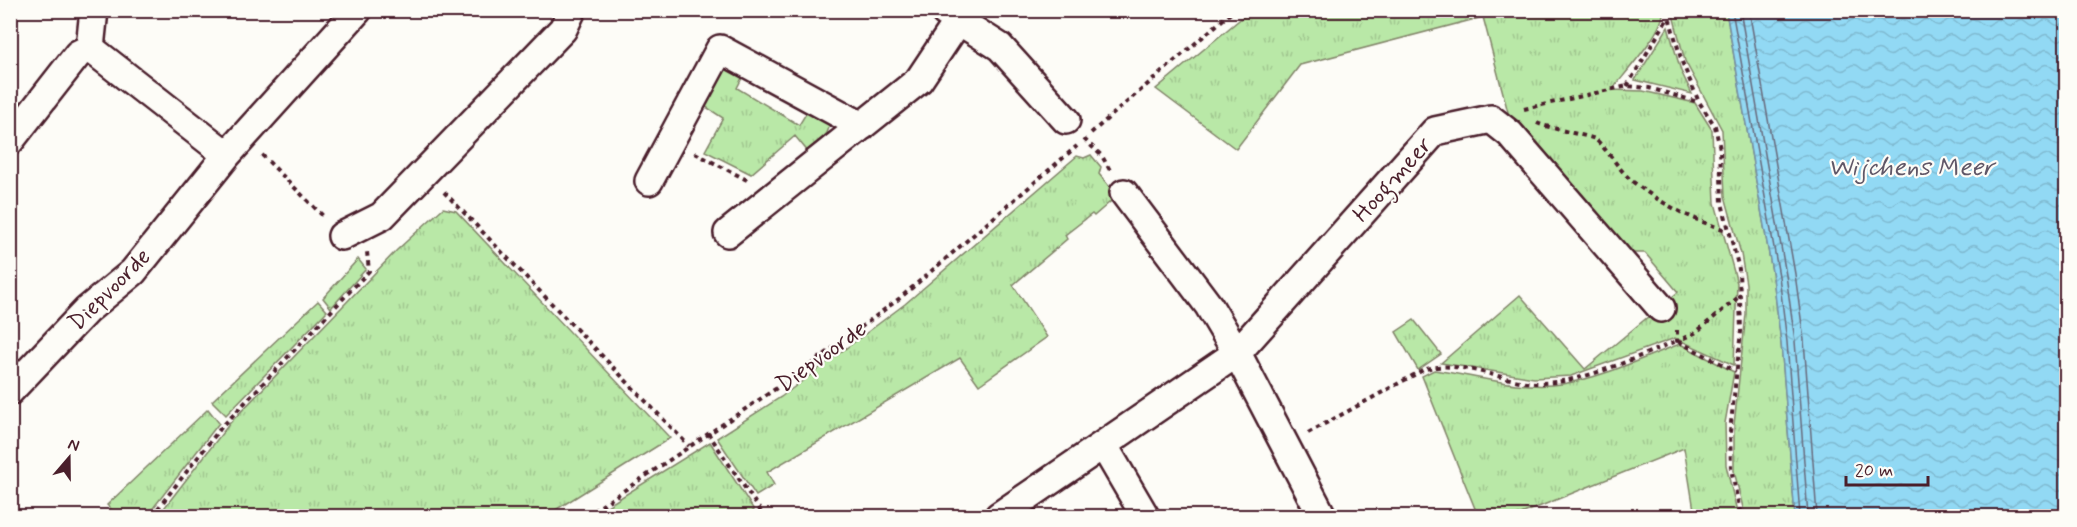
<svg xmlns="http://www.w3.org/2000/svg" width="2077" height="527" viewBox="0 0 2077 527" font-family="Mynerve,sans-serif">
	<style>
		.grass { fill: url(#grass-tufts); stroke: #828469; stroke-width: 1.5 }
		.water { fill: url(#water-waves); stroke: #758fa4; stroke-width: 1.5 }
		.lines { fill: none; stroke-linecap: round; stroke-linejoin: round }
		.shore { stroke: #67697b; stroke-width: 1.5 }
		.minor-casing { stroke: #4a1f2b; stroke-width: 32 }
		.path { stroke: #4a1f2b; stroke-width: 4; stroke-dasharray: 4.5 4.5; stroke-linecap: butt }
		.minor { stroke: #fdfcf7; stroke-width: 27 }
		.labels { text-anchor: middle; stroke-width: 4.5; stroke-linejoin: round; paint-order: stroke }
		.street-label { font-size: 24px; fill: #4a1f2b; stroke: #fdfcf7 }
		.water-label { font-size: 26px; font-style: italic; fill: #605767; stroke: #fdfcf7 }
	</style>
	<defs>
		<pattern id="grass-tufts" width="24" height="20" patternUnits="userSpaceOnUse" patternTransform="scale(1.5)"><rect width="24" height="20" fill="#b9e8a7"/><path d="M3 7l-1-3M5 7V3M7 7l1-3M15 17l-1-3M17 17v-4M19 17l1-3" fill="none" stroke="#a1c790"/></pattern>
		<pattern id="water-waves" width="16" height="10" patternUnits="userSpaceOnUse" patternTransform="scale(1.5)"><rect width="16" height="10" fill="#92d9f4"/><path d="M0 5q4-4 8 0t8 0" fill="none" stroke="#7fbad1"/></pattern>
	</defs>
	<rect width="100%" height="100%" fill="#fdfcf7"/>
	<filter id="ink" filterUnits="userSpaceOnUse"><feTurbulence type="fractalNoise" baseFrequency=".0167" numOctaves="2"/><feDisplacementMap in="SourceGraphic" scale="12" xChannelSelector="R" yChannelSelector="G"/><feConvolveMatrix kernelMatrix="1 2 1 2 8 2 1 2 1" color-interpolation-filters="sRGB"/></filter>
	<g filter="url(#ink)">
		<path class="grass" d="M 1250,11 L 1663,11 C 1665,30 1624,74 1612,90 L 1643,91 L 1695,103 L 1712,130 L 1715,203 L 1737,283 L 1734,365 L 1675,338 L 1571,376 L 1534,378 L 1441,363 L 1520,295 L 1585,369 L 1678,292 L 1645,253 L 1625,253 L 1510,120 L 1483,17 L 1300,65 L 1236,149 L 1156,89 Z
			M 1672,11 L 1726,11 L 1773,277 L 1781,343 L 1795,516 L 1745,516 L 1734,471 L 1734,425 L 1746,314 L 1746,284 L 1741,254 L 1725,196 L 1722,130 L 1685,61 Z
			M 1668,27 L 1681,71 L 1692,94 L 1635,80 Z
			M 721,67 L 746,70 L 737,88 L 799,125 L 810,107 L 831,122 L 827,133 L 809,153 L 795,136 L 751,174 L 705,151 L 723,118 L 700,103 Z
			M 1091,155 L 1101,167 L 1099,174 L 1117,196 L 1094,216 L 1092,214 L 1065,235 L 1067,239 L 1013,285 L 1047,337 L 979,385 L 960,358 L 767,472 L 774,485 L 756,496 L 717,438 L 781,397 L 905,304 L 1077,156 L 1084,158 Z
			M 443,208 L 456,211 L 670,438 L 546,516 L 158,516 L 230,423 L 397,250 Z
			M 358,259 L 366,269 L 331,308 L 323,298 Z
			M 318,301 L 327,311 L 226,415 L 212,401 Z
			M 1414,320 L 1441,354 L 1418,370 L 1396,332 Z
			M 1680,344 L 1734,372 L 1725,423 L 1726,465 L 1738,516 L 1695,516 L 1684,448 L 1516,516 L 1478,516 L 1422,376 L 1434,370 C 1475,376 1521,390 1562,384 C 1602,378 1642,358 1680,344 Z
			M 208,409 L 219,423 L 147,516 L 118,516 L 107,505 Z
			M 710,442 L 754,510 L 747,516 L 591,516 Z"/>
		<path class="water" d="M 1726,11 L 2066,11 L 2066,516 L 1795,516 L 1781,343 L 1773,277 Z"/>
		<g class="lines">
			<path class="shore" d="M 1732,10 L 1779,276 L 1787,342 L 1800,516
				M 1740,10 L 1786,275 L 1795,341 L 1808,516
				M 1749,10 L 1795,274 L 1804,340 L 1817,516"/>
			<g class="minor-casing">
				<path id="minor" d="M 945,12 L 1000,47 L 1066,120
					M 90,48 L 227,155
					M 10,141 L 78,54 L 90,48 L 94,10
					M 649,181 L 720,49 L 862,126
					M 1124,193 L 1209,306 L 1237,353 L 1322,516
					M 728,233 L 919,80 L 959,20
					M 342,236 L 382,216 L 563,29 L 572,10
					M 10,391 L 87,310 L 133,272 L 227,155 L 358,10
					M 1104,446 L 1145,516
					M 999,516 L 1237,353 L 1435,131 L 1491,119 L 1510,134 L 1661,308"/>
			</g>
			<path class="path" d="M 1667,10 L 1682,62 L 1699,102 L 1715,126 L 1720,149 L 1722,203 L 1739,269 L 1741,331 L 1730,432 L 1731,469 L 1741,516
				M 1627,86 L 1668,18
				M 1524,109 L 1627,86 L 1649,88 L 1698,102
				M 1537,123 C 1548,128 1593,137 1595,139 C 1609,151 1618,169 1632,181 C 1658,202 1695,222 1728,230
				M 1091,133 L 1234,10
				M 1084,139 L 1102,156 L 1111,172
				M 695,153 L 749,181
				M 262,155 L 325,218
				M 444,192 L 689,446
				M 1677,330 L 1677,341 L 1695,333 L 1741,295
				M 708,433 L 764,516
				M 1308,433 L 1423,370 C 1458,358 1499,381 1536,383 C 1583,384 1633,358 1677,341 L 1736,371
				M 152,516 L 220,429 L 369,271 L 367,252
				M 586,516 L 805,369 L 900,298 L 1077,146"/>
			<use href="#minor" class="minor"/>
		</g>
	</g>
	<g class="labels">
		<g class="street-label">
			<text transform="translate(1392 179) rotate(-48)" y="8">Hoogmeer</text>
			<text transform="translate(109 289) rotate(-45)" y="8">Diepvoorde</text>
			<text transform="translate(821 356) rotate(-36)" y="8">Diepvoorde</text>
		</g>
		<g class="water-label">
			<text x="1911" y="175">Wijchens Meer</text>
		</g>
	</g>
	<rect width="2077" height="527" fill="none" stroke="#fdfcf7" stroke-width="36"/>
	<rect x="18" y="18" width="2041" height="491" fill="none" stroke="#4a1f2b" stroke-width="2" filter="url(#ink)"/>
	<g transform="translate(69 458) rotate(20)" stroke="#fdfcf7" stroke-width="4.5" paint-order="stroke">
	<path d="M0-4.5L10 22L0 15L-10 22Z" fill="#4a1f2b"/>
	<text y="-9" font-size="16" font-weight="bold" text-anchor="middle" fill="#4a1f2b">N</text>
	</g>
	<path d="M1846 476v9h82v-9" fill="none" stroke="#4a1f2b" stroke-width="3"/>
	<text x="1855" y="476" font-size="18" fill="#4a1f2b" stroke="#fdfcf7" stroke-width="4.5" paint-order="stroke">20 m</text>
</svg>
